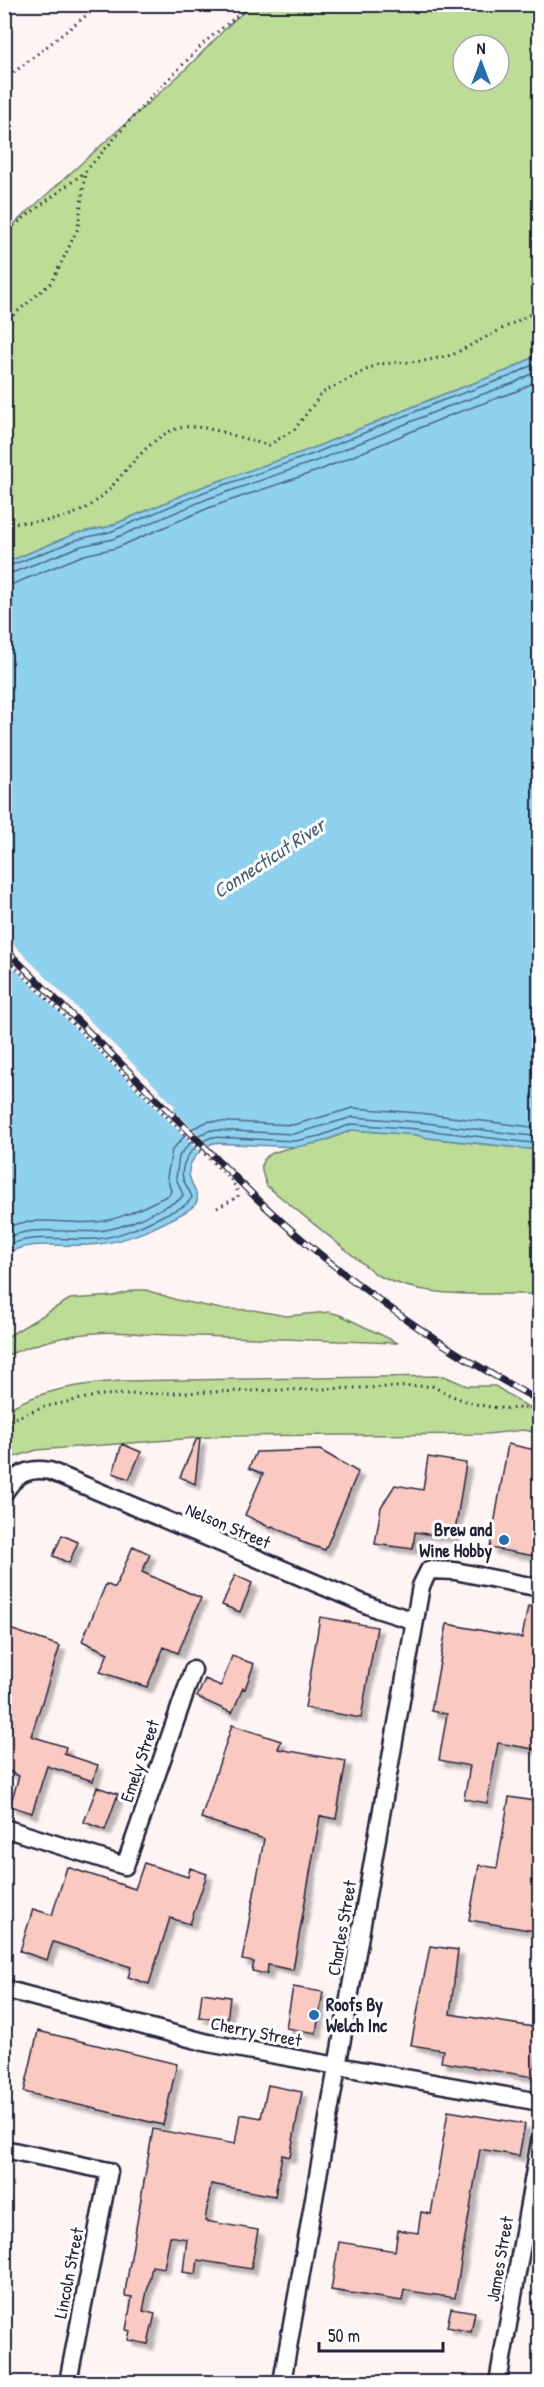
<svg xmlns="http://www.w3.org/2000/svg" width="544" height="2387" viewBox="0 0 544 2387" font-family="'Patrick Hand',sans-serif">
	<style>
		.green { fill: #bddd96; stroke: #708068; stroke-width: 1.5; fill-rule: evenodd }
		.water { fill: #8ed2ef; stroke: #638ca7; stroke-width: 1.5 }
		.pier { fill: #fef4f3 }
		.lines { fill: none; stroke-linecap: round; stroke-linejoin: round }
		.shore { stroke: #4d6883; stroke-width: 1.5 }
		.building { fill: #facac2; stroke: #22223b; stroke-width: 1.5; filter: url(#shadow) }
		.minor-casing { stroke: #22223b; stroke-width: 21 }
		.path { stroke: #22223b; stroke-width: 3; stroke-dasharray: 1.5 4.5; stroke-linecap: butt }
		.minor { stroke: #fff; stroke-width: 16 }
		.rail-casing { stroke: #22223b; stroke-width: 7 }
		.rail { stroke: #fff; stroke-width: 4.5; stroke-dasharray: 14; stroke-linecap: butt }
		.poi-dot { fill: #1f6fb2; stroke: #fff; stroke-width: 2 }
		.labels { text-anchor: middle; stroke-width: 6; stroke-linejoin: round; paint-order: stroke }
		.street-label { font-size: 18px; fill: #22223b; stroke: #fff }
		.poi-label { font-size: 18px; font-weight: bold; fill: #22223b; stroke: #fff; text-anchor: end }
		.water-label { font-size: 20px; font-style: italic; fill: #48607a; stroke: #fff }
	</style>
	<defs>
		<filter id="shadow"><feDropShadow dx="5.5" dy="5.5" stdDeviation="1.5" flood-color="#0004"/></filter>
	</defs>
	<rect width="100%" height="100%" fill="#fef4f3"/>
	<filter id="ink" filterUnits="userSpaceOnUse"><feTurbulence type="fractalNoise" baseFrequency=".0167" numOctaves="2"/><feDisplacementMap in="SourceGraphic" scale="12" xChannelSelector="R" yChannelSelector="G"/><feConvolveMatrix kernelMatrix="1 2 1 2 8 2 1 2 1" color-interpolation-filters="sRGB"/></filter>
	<g filter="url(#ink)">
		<path class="green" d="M 252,5 L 539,5 L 539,354 L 509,370 L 439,396 L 311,449 L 202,487 L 108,527 L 77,533 L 5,563 L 5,232 L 185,70 L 232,22 ZM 463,45 L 499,45 L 499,81 L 463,81 Z
			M 352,1130 L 417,1135 L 428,1138 L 539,1150 L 539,1294 C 485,1293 427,1300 377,1275 L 267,1186 C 264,1178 258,1165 265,1158 C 275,1148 306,1146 320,1142 C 331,1139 341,1134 352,1130 Z
			M 135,1290 L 146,1290 L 177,1300 L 221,1309 L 253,1310 L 286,1316 L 329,1312 L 340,1315 L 398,1343 L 144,1334 C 96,1328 49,1337 5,1356 L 5,1338 L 70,1299 L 114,1296 Z
			M 444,1376 L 467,1386 L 495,1386 L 539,1414 L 539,1433 L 523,1430 L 487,1434 L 223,1436 L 37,1450 L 14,1457 L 5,1465 L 5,1411 C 39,1390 81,1384 120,1381 Z"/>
		<path class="water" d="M 539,354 L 539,1150 L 428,1138 L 417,1135 L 352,1130 L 321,1142 L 296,1147 L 213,1143 C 200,1149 185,1163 190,1178 C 194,1194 207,1200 185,1212 C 159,1226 129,1241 99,1244 C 66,1249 35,1238 5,1254 L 5,563 L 77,533 L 108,527 L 202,487 L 311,449 L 439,396 L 509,370 Z"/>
		<path class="pier" d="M 5,936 L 175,1106 L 173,1109 L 211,1147 L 202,1154 L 5,959 Z"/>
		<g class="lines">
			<path class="shore" d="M 4,568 L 79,539 L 110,532 L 204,492 L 313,454 L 441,401 L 511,376 L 540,361
				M 4,576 L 81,546 L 113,539 L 207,499 L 316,461 L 444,408 L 514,383 L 540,369
				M 4,585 L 13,584 L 84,555 L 116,548 L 211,507 L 320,470 L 448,416 L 517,391 L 540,379
				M 4,1229 C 32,1214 66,1225 96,1222 C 122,1220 146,1205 169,1195 L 171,1191 L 167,1177 L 172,1150 L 191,1129 L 209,1121 L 293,1125 L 353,1108 L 419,1113 L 540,1128
				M 4,1239 C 33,1224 66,1234 97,1231 C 126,1229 153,1212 179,1200 L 183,1195 L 176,1178 L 179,1156 L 196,1136 L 211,1130 L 294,1134 L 353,1117 L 418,1122 L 540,1137
				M 4,1247 C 33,1232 64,1241 96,1239 C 120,1237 144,1225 166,1214 C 175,1210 187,1207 192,1197 C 190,1191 185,1185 183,1179 C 179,1160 196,1143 212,1137 L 295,1141 L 320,1136 L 352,1124 L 417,1129 L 540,1144"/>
		</g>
		<path class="building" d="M 197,1438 L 200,1439 L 195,1484 L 180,1477 Z
			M 122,1444 L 141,1452 L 129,1479 L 113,1473 Z
			M 508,1444 L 540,1451 L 540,1557 L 490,1548 Z
			M 320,1450 L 358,1472 L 325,1550 L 299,1541 L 300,1539 L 272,1526 L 271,1528 L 245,1515 L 263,1474 L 249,1468 L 256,1452 Z
			M 428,1457 L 466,1463 L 454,1538 L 415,1532 L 413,1549 L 375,1544 L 381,1507 L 395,1485 L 423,1490 Z
			M 62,1535 L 78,1542 L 69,1563 L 53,1556 Z
			M 133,1546 L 150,1554 L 142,1572 L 201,1598 L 178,1653 L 164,1647 L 147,1687 L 100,1672 L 108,1653 L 82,1641 L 106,1584 L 115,1588 Z
			M 235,1575 L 252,1583 L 240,1612 L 222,1605 Z
			M 528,1606 L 540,1608 L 540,1750 L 498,1743 L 487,1803 L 464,1799 L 470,1766 L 439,1760 L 447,1714 L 431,1711 L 447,1624 L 522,1638 Z
			M 320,1617 L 377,1627 L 361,1718 L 305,1708 Z
			M 4,1627 L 60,1646 L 31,1736 L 66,1747 L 64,1754 L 98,1765 L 93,1781 L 47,1766 L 32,1813 L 10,1806 L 19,1776 L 4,1769 Z
			M 232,1656 L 254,1664 L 245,1689 L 243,1688 L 232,1713 L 197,1697 L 205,1679 L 221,1686 Z
			M 232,1725 L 281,1741 L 278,1749 L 346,1761 L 336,1819 L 320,1816 L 293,1970 L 268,1965 L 267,1974 L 252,1971 L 254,1962 L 242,1960 L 264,1839 L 201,1818 Z
			M 97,1787 L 118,1794 L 105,1830 L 84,1822 Z
			M 509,1797 L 540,1802 L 540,1907 L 535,1931 L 469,1920 L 479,1865 L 497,1868 Z
			M 144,1863 L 188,1877 L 190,1868 L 207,1874 L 190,1924 L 170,1918 L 149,1984 L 128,1977 L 131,1967 L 53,1942 L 47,1960 L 20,1951 L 33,1909 L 52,1915 L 67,1867 L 135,1889 Z
			M 430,1946 L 458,1950 L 450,2014 L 540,2028 L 534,2077 L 441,2062 L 443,2050 L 411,2045 Z
			M 293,1987 L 323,1992 L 316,2033 L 286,2028 Z
			M 202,1993 L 230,1997 L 227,2021 L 199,2017 Z
			M 38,2031 L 177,2064 L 163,2125 L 24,2092 Z
			M 268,2085 L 302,2092 L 290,2157 L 282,2155 L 275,2196 L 211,2184 L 205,2221 L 258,2230 L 251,2269 L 198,2260 L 196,2274 L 183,2272 L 187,2239 L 170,2236 L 164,2268 L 152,2266 L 143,2311 L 155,2314 L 148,2344 L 128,2340 L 130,2331 L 126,2330 L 132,2297 L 125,2296 L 126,2286 L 153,2129 L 235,2144 L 240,2114 L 261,2118 Z
			M 448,2111 L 525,2124 L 519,2156 L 480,2149 L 455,2298 L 404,2290 L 402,2301 L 331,2290 L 339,2242 L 395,2251 L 398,2230 L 418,2233 L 421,2212 L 431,2214 Z
			M 451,2308 L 475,2312 L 471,2332 L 447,2327 Z"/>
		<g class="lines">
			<g class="minor-casing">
				<path id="minor" d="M 4,1493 C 16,1474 28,1467 50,1471 L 377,1609 L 415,1621
					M 4,1828 L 125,1866 L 193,1670
					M 4,1989 L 208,2043 L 540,2102
					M 4,2149 L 109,2171 L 68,2382
					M 282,2382 L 421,1586 L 429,1570 L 455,1571 L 540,1588
					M 498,2382 L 540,2141"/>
			</g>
			<path class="path" d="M 4,80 L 101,4
				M 4,233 L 85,172 L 148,100 L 206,41 L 252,4
				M 4,323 L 52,282 L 78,228 L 85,173
				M 4,522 C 38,524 74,521 100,498 C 113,487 123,472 135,460 C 146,448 162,432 179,428 C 205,422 241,440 269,445 L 295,429 L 322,393 L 378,364 L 424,361 L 452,355 L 540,309
				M 4,956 L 232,1181 L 238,1192 L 238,1197 L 213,1210
				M 4,1422 L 44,1407 L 100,1395 L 432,1386 C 471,1407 497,1411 540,1407"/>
			<use href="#minor" class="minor"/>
			<g class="rail-casing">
				<path id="rail" d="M 4,948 C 64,1007 123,1066 182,1124 C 224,1166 265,1209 310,1246 C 382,1306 457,1357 540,1401"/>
			</g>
			<use href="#rail" class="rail"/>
		</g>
	</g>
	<g class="poi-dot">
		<circle cx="504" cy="1540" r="6"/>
		<circle cx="314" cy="2015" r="6"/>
	</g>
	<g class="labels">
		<g class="street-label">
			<text transform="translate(228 1526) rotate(23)" y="6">Nelson Street</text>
			<text transform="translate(140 1761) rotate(-71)" y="6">Emely Street</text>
			<text transform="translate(342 1928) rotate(-80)" y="6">Charles Street</text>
			<text transform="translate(256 2032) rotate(11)" y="6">Cherry Street</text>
			<text transform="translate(500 2259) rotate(-80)" y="6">James Street</text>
			<text transform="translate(69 2273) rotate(-79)" y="6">Lincoln Street</text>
		</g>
		<g class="poi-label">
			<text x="492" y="1536">Brew and<tspan x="492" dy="21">Wine Hobby</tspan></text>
			<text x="326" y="2011" text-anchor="start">Roofs By<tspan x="326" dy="21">Welch Inc</tspan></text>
		</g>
		<g class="water-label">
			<text transform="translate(269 858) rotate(-33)" y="7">Connecticut River</text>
		</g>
	</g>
	<rect width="544" height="2387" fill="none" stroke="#fff" stroke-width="24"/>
	<rect x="12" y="12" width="520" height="2363" fill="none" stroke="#22223b" stroke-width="2" filter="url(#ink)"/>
	<g transform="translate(481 63)"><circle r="28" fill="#ffffff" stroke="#a7a7b1" stroke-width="1.5"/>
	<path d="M0-4.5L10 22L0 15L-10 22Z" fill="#1f6fb2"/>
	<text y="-9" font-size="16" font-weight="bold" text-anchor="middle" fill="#22223b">N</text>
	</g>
	<path d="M319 2342v9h124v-9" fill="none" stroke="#22223b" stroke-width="3"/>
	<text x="328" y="2342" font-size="18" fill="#22223b" stroke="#ffffff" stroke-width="4.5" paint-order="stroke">50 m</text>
</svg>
